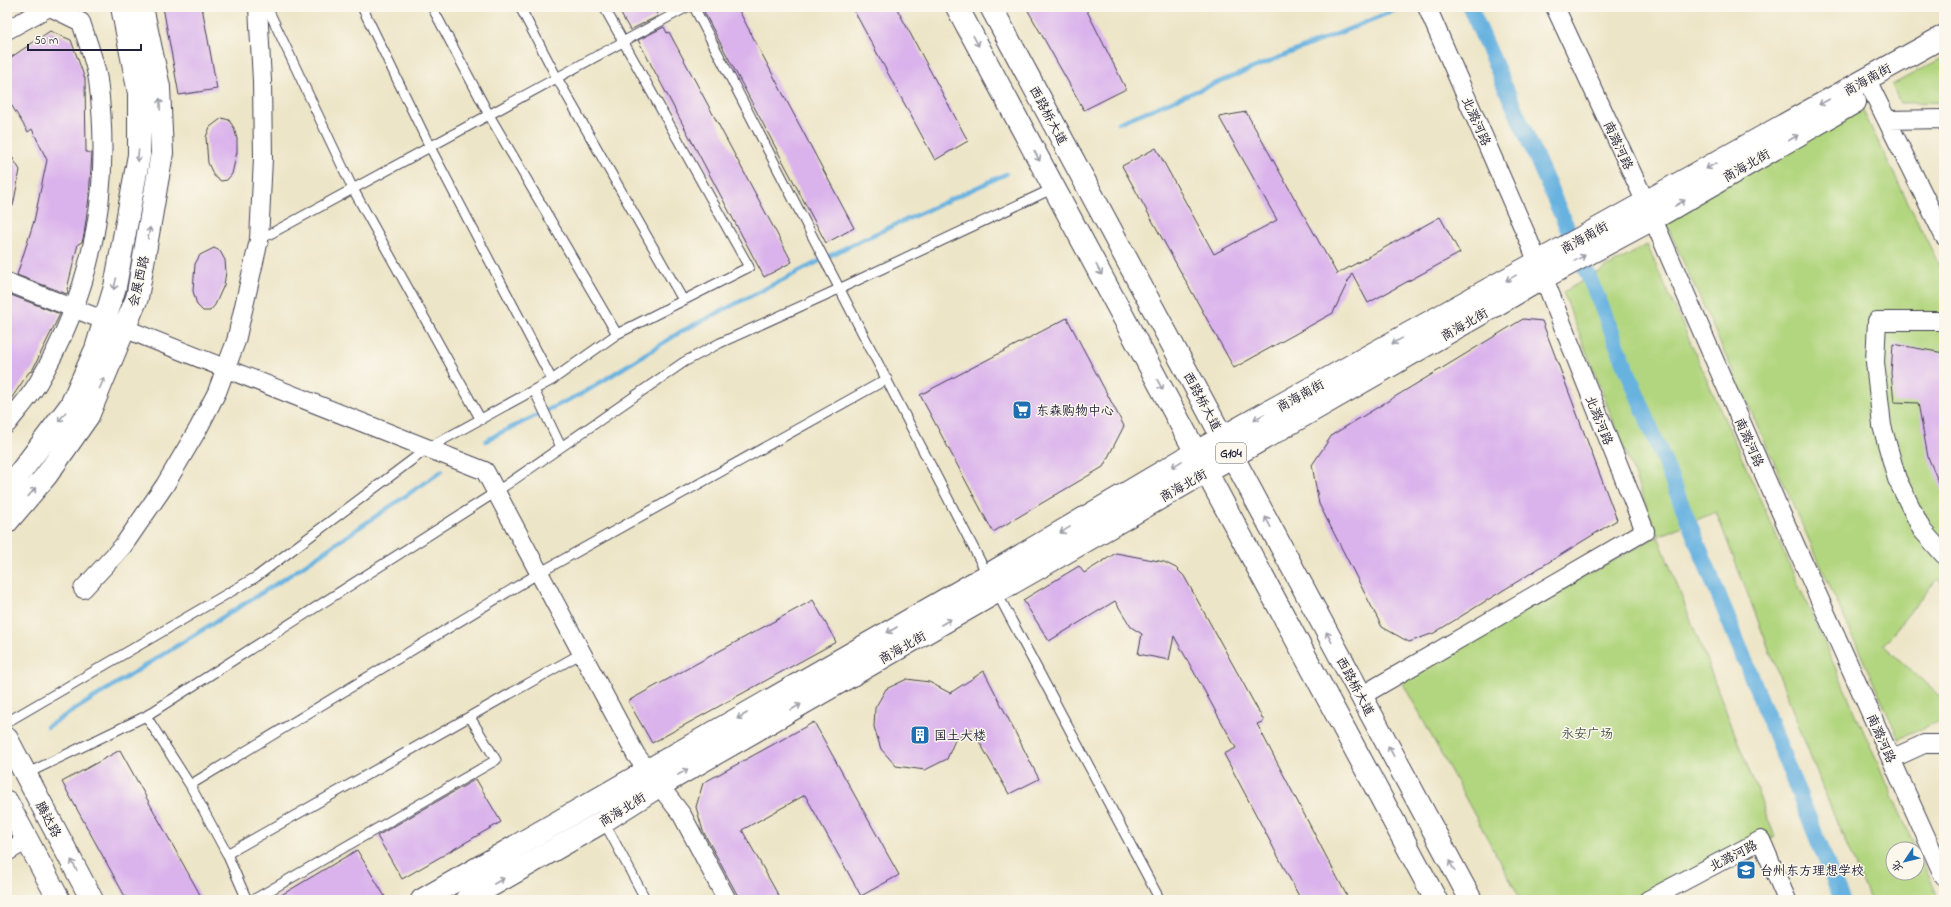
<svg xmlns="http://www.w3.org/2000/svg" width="1951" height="907" viewBox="0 0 1951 907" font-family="'Indie Flower','LXGW WenKai TC',sans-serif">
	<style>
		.green { fill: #b2d67f; stroke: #6a7c5d }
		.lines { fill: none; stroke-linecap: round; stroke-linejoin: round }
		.stream { stroke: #67b2e0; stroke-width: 4.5 }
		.canal { stroke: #67b2e0; stroke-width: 16 }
		.building { fill: #dab3ec }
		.service-casing { stroke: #403f50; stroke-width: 11 }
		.minor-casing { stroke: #403f50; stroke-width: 20 }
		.secondary-casing { stroke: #403f50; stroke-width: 24 }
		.primary-casing { stroke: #403f50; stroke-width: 24 }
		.service { stroke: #fff; stroke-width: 9 }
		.minor { stroke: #fff; stroke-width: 18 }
		.secondary { stroke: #fff; stroke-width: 22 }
		.primary { stroke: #fff; stroke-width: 22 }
		.oneway { stroke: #9c9ca7 }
		.labels { text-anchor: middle; stroke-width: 3; stroke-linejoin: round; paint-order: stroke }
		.shield { fill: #fbf7ec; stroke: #636270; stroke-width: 1 }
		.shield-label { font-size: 12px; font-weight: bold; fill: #22223b }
		.street-label { font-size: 13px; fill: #22223b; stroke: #fbf7ec }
		.poi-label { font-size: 13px; fill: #22223b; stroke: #fbf7ec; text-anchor: start }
		.park-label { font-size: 13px; fill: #4d584f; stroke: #fbf7ec }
	</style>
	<rect width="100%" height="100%" fill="#fbf7ec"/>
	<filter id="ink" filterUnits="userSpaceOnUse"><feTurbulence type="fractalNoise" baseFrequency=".025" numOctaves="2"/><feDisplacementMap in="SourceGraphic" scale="8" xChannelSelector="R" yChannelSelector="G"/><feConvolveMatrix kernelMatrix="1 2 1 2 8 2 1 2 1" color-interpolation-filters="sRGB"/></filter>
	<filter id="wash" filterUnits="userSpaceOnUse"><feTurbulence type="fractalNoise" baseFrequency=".012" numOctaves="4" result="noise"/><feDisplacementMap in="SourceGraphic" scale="16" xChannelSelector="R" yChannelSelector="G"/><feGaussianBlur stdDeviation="0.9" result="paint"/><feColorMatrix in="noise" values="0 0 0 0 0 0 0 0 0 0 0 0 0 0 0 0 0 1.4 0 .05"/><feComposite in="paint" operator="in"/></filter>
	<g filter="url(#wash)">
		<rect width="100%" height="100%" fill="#ede5c7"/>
		<path class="green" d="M 1944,57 L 1944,102 L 1900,103 L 1892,85 Z
			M 1858,101 L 1944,275 L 1944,585 L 1937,579 L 1883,645 L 1944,700 L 1944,726 L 1937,722 L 1899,739 L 1660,210 Z
			M 1647,245 L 1916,849 L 1893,849 L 1893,873 L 1917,873 L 1917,851 L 1939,900 L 1870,900 L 1823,789 L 1716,512 L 1658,536 L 1775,837 L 1657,900 L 1521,900 L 1400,678 L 1658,536 L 1563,292 Z"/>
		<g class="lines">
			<path class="stream" d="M 1118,123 L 1403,7
				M 486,441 L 498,434 L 585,392 L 682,331 L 851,245 L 1006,174
				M 47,727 L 287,577 L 442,471"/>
			<path class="canal" d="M 1470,7 L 1598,298 L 1842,900"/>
		</g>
		<g id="blocks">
			<path class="building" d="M 163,7 L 202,7 L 217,89 L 179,95 Z
				M 617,7 L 653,7 L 658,16 L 630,30 Z
				M 714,7 L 737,7 L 854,228 L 826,243 L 704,12 Z
				M 852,7 L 896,7 L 968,141 L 935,160 Z
				M 1026,7 L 1085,7 L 1126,89 L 1084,110 Z
				M 664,27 L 667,33 L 669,32 L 792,262 L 764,277 L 638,40 Z
				M 50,31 L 71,40 L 85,79 L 86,152 L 92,153 L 89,197 L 84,235 L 82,242 L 78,244 L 67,289 L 68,291 L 67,294 L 17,275 L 34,221 L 47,160 L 32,129 L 28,132 L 7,98 L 7,60 Z
				M 1246,112 L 1337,274 L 1440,217 L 1460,253 L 1368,303 L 1352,273 L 1333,313 L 1234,368 L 1122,166 L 1156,148 L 1214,254 L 1277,220 L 1219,117 Z
				M 222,118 L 229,120 L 234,128 L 237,139 L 237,152 L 232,174 L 227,180 L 221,181 L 214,176 L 208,163 L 206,137 L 210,127 Z
				M 7,149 L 20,170 L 13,206 L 7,206 Z
				M 214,248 L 220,251 L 225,260 L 226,272 L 224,285 L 215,305 L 210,311 L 203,311 L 197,305 L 193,291 L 195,264 L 200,255 Z
				M 11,295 L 60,314 L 32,371 L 29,372 L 7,405 L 7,309 Z
				M 1067,318 L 1124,426 L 1103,467 L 993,532 L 920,395 Z
				M 1523,319 L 1542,321 L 1617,520 L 1434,633 L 1409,642 L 1382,627 L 1319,504 L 1312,465 L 1332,435 Z
				M 1893,344 L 1944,353 L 1944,495 L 1928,457 L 1918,403 L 1894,402 L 1891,373 Z
				M 1116,553 L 1164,562 L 1176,568 L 1184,576 L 1264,721 L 1257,724 L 1349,900 L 1301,900 L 1224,754 L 1236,748 L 1174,636 L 1169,660 L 1138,654 L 1142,634 L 1131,627 L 1115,601 L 1049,641 L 1023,600 L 1079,566 L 1084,573 Z
				M 813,600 L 836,642 L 652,743 L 628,701 Z
				M 984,671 L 1039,779 L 1009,794 L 972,729 L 955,740 L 947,759 L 925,770 L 896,766 L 881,749 L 874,727 L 875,708 L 886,689 L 907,679 L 929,682 L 950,693 Z
				M 814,722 L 899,875 L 861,896 L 805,795 L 742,830 L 781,900 L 740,900 L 703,831 L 696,807 L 703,783 Z
				M 120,750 L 203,900 L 127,900 L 62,782 Z
				M 476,779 L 501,822 L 402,879 L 377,836 Z
				M 357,850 L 387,900 L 273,900 Z"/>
		</g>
	</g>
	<g filter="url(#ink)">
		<use href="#blocks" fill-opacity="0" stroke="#403f50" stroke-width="1"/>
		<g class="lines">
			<g class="service-casing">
				<path id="service" d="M 267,7 L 353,189 L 481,420
					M 362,7 L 430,147 L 552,380
					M 432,7 L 489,115 L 617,334
					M 520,7 L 557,78 L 683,300
					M 694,7 L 988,576
					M 259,240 L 687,7
					M 534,390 L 561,447
					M 996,591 L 1160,900
					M 146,716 L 190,785 L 227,854 L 247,900
					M 7,722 L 256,577 L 428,448 L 552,380 L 617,334 L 749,267 L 604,7
					M 26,774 L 146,716 L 496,492 L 684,362 L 720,343 L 841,288 L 1054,188
					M 190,785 L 539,573 L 887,379
					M 603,820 L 646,900
					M 227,854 L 582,653
					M 253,900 L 496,760 L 470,717"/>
			</g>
			<g class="minor-casing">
				<path id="minor" d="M 1555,7 L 1646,203 L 1781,513 L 1944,877
					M 7,30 L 49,7
					M 1867,80 L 1944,236
					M 1887,120 L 1943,119 L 1944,121
					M 7,282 L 485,471 L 636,755 L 682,815 L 727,900
					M 1944,321 L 1877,321 L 1875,362 L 1882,426 L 1897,479 L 1922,530 L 1944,555
					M 7,424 C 17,411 29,398 38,383 C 93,290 112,187 98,80 C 95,61 87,41 81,22 L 50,7
					M 83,589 L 123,546 L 165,485 L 198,429 L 217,392 L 236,341 L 259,240 L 263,158 L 262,81 L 258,7
					M 1361,696 L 1645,531 L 1529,241 L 1427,7
					M 1891,759 L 1924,744 L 1944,744
					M 7,852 L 27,840
					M 1648,900 L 1761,840 L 1787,900"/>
			</g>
			<g class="secondary-casing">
				<path id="secondary" d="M 7,490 L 71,405 L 96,349 L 115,287 L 139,155 L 139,93 L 122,7
					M 7,522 L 46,476 L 88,416 L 137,298 L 162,153 L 159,87 L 142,7
					M 7,739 L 92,900
					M 7,802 L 59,900
					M 422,900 L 988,575 L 1196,452 L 1944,36
					M 466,900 L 604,821 L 659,786 L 1543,278 L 1653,219 L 1855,102"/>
			</g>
			<g class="primary-casing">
				<path id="primary" d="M 957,7 L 1436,900
					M 991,7 L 1471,900"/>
			</g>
			<use href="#service" class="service"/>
			<use href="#minor" class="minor"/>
			<use href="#secondary" class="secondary"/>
			<use href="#primary" class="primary"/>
		</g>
		<defs><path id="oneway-shaft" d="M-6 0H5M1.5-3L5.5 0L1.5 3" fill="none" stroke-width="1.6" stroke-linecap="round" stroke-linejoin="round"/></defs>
		<g class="oneway">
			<use href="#oneway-shaft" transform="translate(976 41) rotate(62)"/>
			<use href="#oneway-shaft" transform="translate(1824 102) rotate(152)"/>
			<use href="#oneway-shaft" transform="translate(160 104) rotate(-92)"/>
			<use href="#oneway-shaft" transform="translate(1793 138) rotate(-30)"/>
			<use href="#oneway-shaft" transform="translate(138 156) rotate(96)"/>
			<use href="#oneway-shaft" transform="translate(1037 156) rotate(62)"/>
			<use href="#oneway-shaft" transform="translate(1711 166) rotate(150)"/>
			<use href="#oneway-shaft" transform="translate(1680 203) rotate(-30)"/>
			<use href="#oneway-shaft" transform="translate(149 233) rotate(-80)"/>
			<use href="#oneway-shaft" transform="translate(1580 258) rotate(-29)"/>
			<use href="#oneway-shaft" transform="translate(1099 270) rotate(62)"/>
			<use href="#oneway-shaft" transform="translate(1511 278) rotate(151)"/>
			<use href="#oneway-shaft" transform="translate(115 284) rotate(103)"/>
			<use href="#oneway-shaft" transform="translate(1397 341) rotate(151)"/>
			<use href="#oneway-shaft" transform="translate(102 383) rotate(-66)"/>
			<use href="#oneway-shaft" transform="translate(1160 385) rotate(62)"/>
			<use href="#oneway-shaft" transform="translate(62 417) rotate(126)"/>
			<use href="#oneway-shaft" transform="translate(1259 417) rotate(151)"/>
			<use href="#oneway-shaft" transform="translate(1177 464) rotate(149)"/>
			<use href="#oneway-shaft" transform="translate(32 492) rotate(-50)"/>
			<use href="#oneway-shaft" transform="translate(1268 522) rotate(-118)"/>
			<use href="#oneway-shaft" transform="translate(1065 530) rotate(149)"/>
			<use href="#oneway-shaft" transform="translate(946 622) rotate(-30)"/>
			<use href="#oneway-shaft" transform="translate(892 630) rotate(150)"/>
			<use href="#oneway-shaft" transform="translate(1329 637) rotate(-118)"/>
			<use href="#oneway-shaft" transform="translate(796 707) rotate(-30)"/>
			<use href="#oneway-shaft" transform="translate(742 716) rotate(150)"/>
			<use href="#oneway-shaft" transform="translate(1391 751) rotate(-118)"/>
			<use href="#oneway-shaft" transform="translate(683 772) rotate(-30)"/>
			<use href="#oneway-shaft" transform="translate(74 865) rotate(-118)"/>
			<use href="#oneway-shaft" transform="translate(1452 866) rotate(-118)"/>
			<use href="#oneway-shaft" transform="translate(499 881) rotate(-30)"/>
		</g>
	</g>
	<defs>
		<g id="supermarket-square" transform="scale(1)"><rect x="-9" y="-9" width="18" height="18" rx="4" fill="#1f6fb2" stroke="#fbf7ec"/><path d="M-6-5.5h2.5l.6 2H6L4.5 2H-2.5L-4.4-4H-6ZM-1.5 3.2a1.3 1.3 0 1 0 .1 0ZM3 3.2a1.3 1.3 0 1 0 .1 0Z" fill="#fff"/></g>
		<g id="building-square" transform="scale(1)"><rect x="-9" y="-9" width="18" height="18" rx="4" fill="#1f6fb2" stroke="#fbf7ec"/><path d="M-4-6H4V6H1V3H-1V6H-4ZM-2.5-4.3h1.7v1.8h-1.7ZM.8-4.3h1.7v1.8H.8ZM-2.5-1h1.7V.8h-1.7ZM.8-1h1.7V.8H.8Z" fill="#fff"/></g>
		<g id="school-square" transform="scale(1)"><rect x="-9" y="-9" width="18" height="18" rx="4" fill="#1f6fb2" stroke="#fbf7ec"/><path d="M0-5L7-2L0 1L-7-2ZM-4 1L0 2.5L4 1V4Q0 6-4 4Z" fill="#fff"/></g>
	</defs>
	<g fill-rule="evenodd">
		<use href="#supermarket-square" x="1022" y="410"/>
		<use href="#building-square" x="920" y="735"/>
		<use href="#school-square" x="1746" y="870"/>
	</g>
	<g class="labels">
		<rect class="shield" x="1216" y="443" width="30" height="20" rx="3"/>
		<g class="shield-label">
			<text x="1231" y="457">G104</text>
		</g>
		<g class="street-label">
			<text transform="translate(1867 79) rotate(-29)" y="5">商海南街</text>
			<text transform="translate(1049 115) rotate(62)" y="5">西路桥大道</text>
			<text transform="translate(1477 121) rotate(66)" y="5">北潞河路</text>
			<text transform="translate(1619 145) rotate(65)" y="5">南潞河路</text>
			<text transform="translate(1746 165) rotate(-30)" y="5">商海北街</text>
			<text transform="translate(1584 237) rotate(-29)" y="5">商海南街</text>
			<text transform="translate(138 281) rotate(-77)" y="5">会展西路</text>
			<text transform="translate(1464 324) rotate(-30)" y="5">商海北街</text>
			<text transform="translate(1300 395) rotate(-29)" y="5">商海南街</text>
			<text transform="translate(1203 401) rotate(62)" y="5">西路桥大道</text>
			<text transform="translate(1600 420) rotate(68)" y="5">北潞河路</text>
			<text transform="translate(1750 442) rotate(66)" y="5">南潞河路</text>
			<text transform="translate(1183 485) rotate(-30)" y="5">商海北街</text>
			<text transform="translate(902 647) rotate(-30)" y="5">商海北街</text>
			<text transform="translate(1356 686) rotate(62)" y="5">西路桥大道</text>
			<text transform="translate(1882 738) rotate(66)" y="5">南潞河路</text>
			<text transform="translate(622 809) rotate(-32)" y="5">商海北街</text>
			<text transform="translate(49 819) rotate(62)" y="5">腾达路</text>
			<text transform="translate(1733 855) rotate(-27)" y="5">北潞河路</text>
		</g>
		<g class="poi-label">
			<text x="1036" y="415">东森购物中心</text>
			<text x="934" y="740">国土大楼</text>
			<text x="1760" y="875">台州东方理想学校</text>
		</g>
		<g class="park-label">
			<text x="1587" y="738">永安广场</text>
		</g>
	</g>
	<rect width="1951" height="907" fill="none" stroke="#fbf7ec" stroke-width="24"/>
	<g transform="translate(1905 861) rotate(235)"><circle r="19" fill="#fbf7ec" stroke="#a4a2a5"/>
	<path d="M0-3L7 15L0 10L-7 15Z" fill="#1f6fb2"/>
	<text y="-6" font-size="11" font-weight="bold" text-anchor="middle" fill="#22223b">北</text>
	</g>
	<path d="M28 44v6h113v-6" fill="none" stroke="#22223b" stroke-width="2"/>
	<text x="34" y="44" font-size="12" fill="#22223b" stroke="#fbf7ec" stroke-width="3" paint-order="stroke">50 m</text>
</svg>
